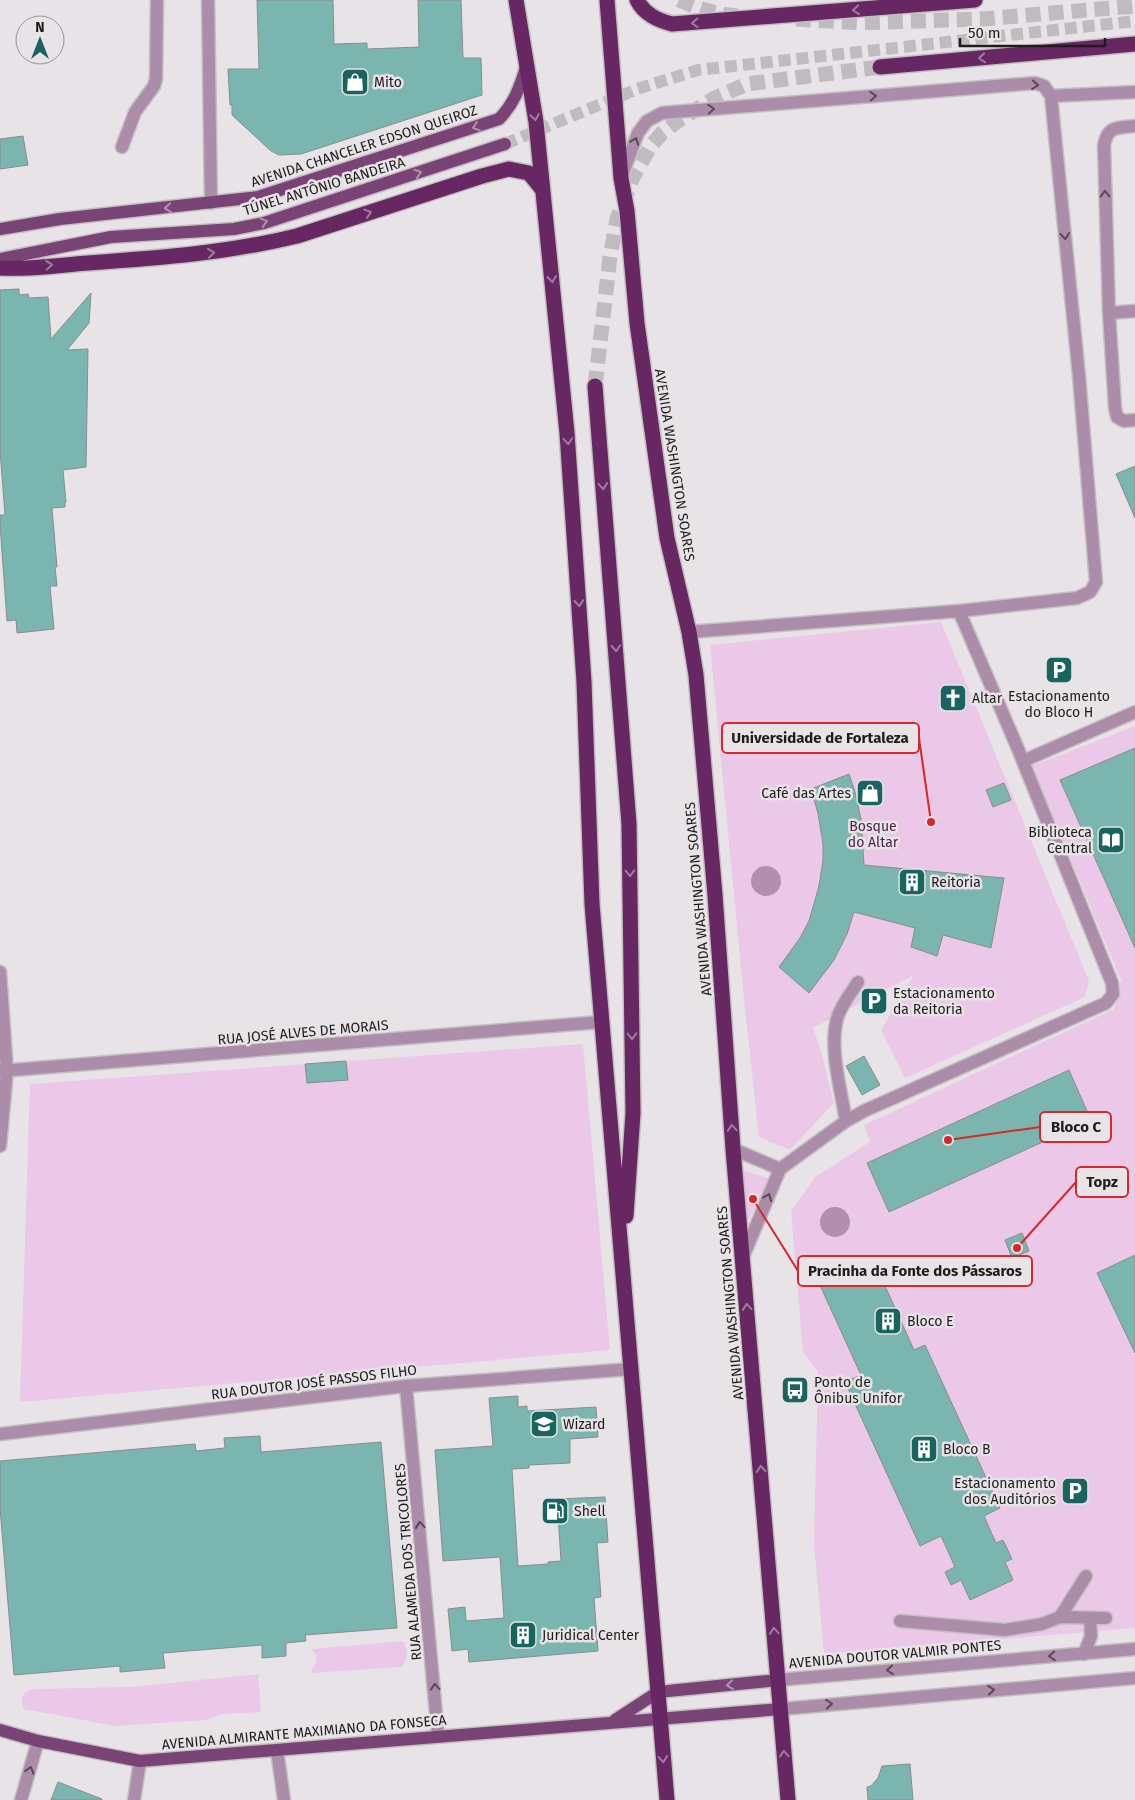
<svg xmlns="http://www.w3.org/2000/svg" width="1135" height="1800" viewBox="0 0 1135 1800" font-family="'Fira Sans',sans-serif">
	<style>
		.green { fill: #ebc8e7 }
		.water { fill: #b28faf }
		.building { fill: #7bb5af; stroke: #878d8d }
		.lines { fill: none; stroke-linecap: round; stroke-linejoin: round }
		.major-tunnel { stroke: #c0bbbf; stroke-width: 12; stroke-dasharray: 12 6; stroke-linecap: butt }
		.highway-tunnel { stroke: #c0bbbf; stroke-width: 15; stroke-dasharray: 15 8; stroke-linecap: butt }
		.minor-casing { stroke: #c4bfc3; stroke-width: 15 }
		.major-casing { stroke: #c4bfc3; stroke-width: 15 }
		.highway-casing { stroke: #c4bfc3; stroke-width: 18 }
		.minor { stroke: #ac8da9; stroke-width: 12 }
		.major { stroke: #7a4376; stroke-width: 12 }
		.highway { stroke: #662763; stroke-width: 15 }
		.oneway { stroke: #a07c9e }
		.oneway2 { stroke: #574955 }
		.oneway3 { stroke: #b193ae }
		.labels { text-anchor: middle; stroke-width: 5; stroke-linejoin: round; paint-order: stroke }
		.poi-label { font-size: 14px; fill: #1e1c1d; stroke: #e8e3e7; text-anchor: start }
		.street-label { font-size: 14px; fill: #1e1c1d; stroke: #e8e3e7 }
		.park-label { font-size: 14px; fill: #4d204a; stroke: #e8e3e7 }
		.leader { fill: none; stroke: #d62828; stroke-width: 2 }
		.callout-dot { fill: #d62828; stroke: #e8e3e7; stroke-width: 2 }
		.callout { fill: #e8e3e7; stroke: #d62828; stroke-width: 2 }
		.callout-label { font-size: 15px; text-anchor: middle; font-weight: bold; fill: #1e1c1d }
	</style>
	<rect width="100%" height="100%" fill="#e8e3e7"/>
	<path class="green" d="M 941,622 L 1089,981 L 1085,997 L 905,1078 L 881,1030 L 914,975 L 813,1028 L 821,1051 L 834,1103 L 790,1150 L 759,1137 L 744,999 L 710,645 Z
		M 1135,726 L 1135,1628 L 824,1654 L 814,1543 L 818,1372 L 803,1352 L 791,1211 L 815,1177 L 870,1142 L 864,1125 L 1114,1009 L 1121,980 L 1032,766 Z
		M 583,1044 L 610,1350 L 20,1402 L 30,1084 Z
		M 743,1170 L 773,1180 L 747,1221 Z
		M 403,1641 C 408,1650 408,1659 402,1667 L 310,1673 C 316,1664 320,1657 311,1649 Z
		M 258,1674 L 261,1712 L 223,1714 L 206,1720 L 116,1726 L 24,1709 C 19,1698 22,1691 35,1689 L 130,1687 Z"/>
	<path class="water" d="M751 881a15 15 0 1 1 30 0a15 15 0 1 1-30 0Z
		M820 1222a15 15 0 1 1 30 0a15 15 0 1 1-30 0Z"/>
	<path class="building" d="M 257,0 L 333,0 L 334,44 L 367,43 L 367,49 L 419,47 L 418,0 L 461,0 L 463,58 L 481,58 L 482,95 L 301,154 L 279,155 L 271,151 L 232,115 L 232,105 L 230,105 L 228,69 L 259,69 Z
		M 23,136 L 28,165 L 0,169 L 0,139 Z
		M 19,289 L 19,295 L 28,294 L 29,298 L 48,297 L 51,339 L 91,293 L 89,323 L 67,350 L 88,349 L 86,467 L 63,470 L 66,502 L 65,502 L 65,507 L 52,508 L 57,567 L 55,567 L 57,586 L 50,586 L 54,629 L 17,633 L 16,620 L 7,621 L 0,524 L 0,515 L 5,515 L 0,450 L 0,290 Z
		M 1135,466 L 1135,518 L 1116,474 Z
		M 1135,748 L 1135,948 L 1060,780 Z
		M 849,774 L 855,792 L 861,819 L 864,865 L 1004,878 L 991,948 L 943,935 L 937,956 L 911,947 L 915,928 L 854,912 L 847,934 L 834,960 L 809,993 L 779,967 L 800,938 L 809,921 L 819,886 L 823,860 L 823,844 L 818,813 L 811,789 Z
		M 1004,783 L 1011,800 L 993,807 L 986,790 Z
		M 864,1056 L 880,1085 L 862,1095 L 846,1066 Z
		M 346,1061 L 348,1080 L 307,1083 L 305,1064 Z
		M 1069,1070 L 1091,1120 L 889,1212 L 867,1163 Z
		M 1022,1233 L 1029,1251 L 1012,1258 L 1005,1240 Z
		M 1135,1255 L 1135,1353 L 1097,1273 Z
		M 872,1257 L 914,1350 L 925,1345 L 1000,1508 L 984,1516 L 996,1543 L 1003,1540 L 1012,1559 L 1005,1562 L 1013,1580 L 970,1600 L 961,1580 L 951,1585 L 945,1572 L 955,1567 L 941,1536 L 920,1546 L 845,1382 L 861,1375 L 818,1281 Z
		M 518,1396 L 518,1407 L 527,1406 L 527,1411 L 596,1407 L 598,1437 L 570,1439 L 570,1463 L 529,1465 L 529,1468 L 512,1469 L 518,1566 L 548,1564 L 548,1562 L 561,1561 L 557,1499 L 605,1497 L 608,1542 L 597,1543 L 601,1597 L 594,1598 L 598,1651 L 469,1662 L 468,1649 L 452,1651 L 448,1609 L 465,1607 L 466,1621 L 504,1618 L 500,1557 L 443,1561 L 435,1450 L 493,1446 L 489,1398 Z
		M 260,1436 L 261,1452 L 381,1442 L 397,1628 L 305,1635 L 306,1641 L 286,1643 L 286,1656 L 262,1658 L 262,1645 L 163,1653 L 165,1668 L 120,1672 L 120,1666 L 14,1675 L 0,1508 L 0,1461 L 195,1444 L 196,1451 L 225,1448 L 224,1438 Z
		M 910,1764 L 913,1800 L 868,1800 L 867,1787 L 871,1786 L 878,1778 L 882,1766 Z
		M 58,1782 L 102,1799 L 102,1800 L 51,1800 Z"/>
	<g class="lines">
		<path class="major-tunnel" d="M 505,144 L 637,89 L 698,70 L 1135,21"/>
		<path class="highway-tunnel" d="M 679,0 C 697,8 718,15 738,16
			M 796,19 L 861,23 L 982,19 L 1135,6
			M 595,386 L 610,257 L 617,219 L 632,179 L 650,147 L 662,133 L 679,120 L 715,98 L 747,84 L 880,67"/>
		<g class="minor-casing">
			<path id="minor" d="M 208,0 L 211,203
				M 1051,96 L 1135,92
				M 1135,126 C 1118,128 1108,125 1104,145 L 1109,313 L 1115,408 L 1117,417 L 1124,421 L 1135,420
				M 122,147 L 135,112 L 154,86 L 156,79 L 157,0
				M 621,178 L 638,133 L 647,121 L 662,113 L 1035,83 L 1044,86 L 1051,96 L 1079,376 L 1096,582 L 1090,592 L 1077,598 L 959,611 L 689,632
				M 1109,313 L 1135,311
				M 1023,761 L 1135,712
				M 0,972 L 7,1071 L 0,1146
				M 0,1071 L 601,1022
				M 846,1121 C 841,1090 829,1049 837,1019 C 840,1006 851,993 858,982
				M 733,1149 L 780,1169
				M 743,1257 L 780,1169 L 846,1121 L 864,1111 L 1106,1003 L 1113,994 L 1112,983 L 1018,749 L 959,611
				M 406,1386 L 438,1736
				M 0,1434 L 406,1386 L 632,1369
				M 1060,1617 L 1086,1576
				M 900,1621 L 1005,1630 L 1042,1624 L 1060,1617 L 1106,1618
				M 1084,1654 L 1091,1636 L 1090,1618
				M 778,1680 L 1135,1649
				M 781,1709 L 1135,1678
				M 277,1750 L 284,1800
				M 21,1800 L 38,1741
				M 134,1800 L 140,1761"/>
		</g>
		<g class="major-casing">
			<path id="major" d="M 0,229 L 60,219 L 258,197 L 499,119 C 514,104 520,87 526,67
				M 0,259 L 111,237 L 234,229 L 264,223 L 505,144
				M 615,1720 L 658,1692 L 778,1680
				M 0,1730 L 38,1741 L 140,1761 L 781,1709"/>
		</g>
		<g class="highway-casing">
			<path id="highway" d="M 516,0 L 536,122 L 567,433 L 584,682 L 592,904 L 667,1800
				M 607,0 L 621,178 L 627,211 L 637,323 L 667,538 L 689,632 L 696,675 L 715,895 L 733,1149 L 788,1800
				M 637,0 C 644,14 657,20 672,24 L 975,0
				M 880,67 L 1135,44
				M 0,268 C 28,270 60,265 88,263 C 158,258 228,253 297,236 L 482,176 L 509,169 L 529,173 L 542,189
				M 595,386 L 629,824 L 633,1113 L 626,1216"/>
		</g>
		<use href="#minor" class="minor"/>
		<use href="#major" class="major"/>
		<use href="#highway" class="highway"/>
	</g>
	<defs><path id="oneway-chevron" d="M-2-3.5L2.5 0L-2 3.5" fill="none" stroke-width="1.6" stroke-linecap="round" stroke-linejoin="round" transform="scale(1.25)"/></defs>
	<g class="oneway">
		<use href="#oneway-chevron" transform="translate(856 10) rotate(175)"/>
		<use href="#oneway-chevron" transform="translate(695 23) rotate(177)"/>
		<use href="#oneway-chevron" transform="translate(982 58) rotate(175)"/>
		<use href="#oneway-chevron" transform="translate(535 117) rotate(81)"/>
		<use href="#oneway-chevron" transform="translate(368 213) rotate(-18)"/>
		<use href="#oneway-chevron" transform="translate(211 253) rotate(-6)"/>
		<use href="#oneway-chevron" transform="translate(49 265) rotate(-4)"/>
		<use href="#oneway-chevron" transform="translate(552 279) rotate(84)"/>
		<use href="#oneway-chevron" transform="translate(568 441) rotate(86)"/>
		<use href="#oneway-chevron" transform="translate(603 486) rotate(85)"/>
		<use href="#oneway-chevron" transform="translate(579 603) rotate(86)"/>
		<use href="#oneway-chevron" transform="translate(616 648) rotate(86)"/>
		<use href="#oneway-chevron" transform="translate(630 873) rotate(89)"/>
		<use href="#oneway-chevron" transform="translate(632 1036) rotate(89)"/>
		<use href="#oneway-chevron" transform="translate(732 1128) rotate(-94)"/>
		<use href="#oneway-chevron" transform="translate(747 1307) rotate(-95)"/>
		<use href="#oneway-chevron" transform="translate(761 1469) rotate(-95)"/>
		<use href="#oneway-chevron" transform="translate(774 1631) rotate(-95)"/>
		<use href="#oneway-chevron" transform="translate(784 1754) rotate(-94)"/>
		<use href="#oneway-chevron" transform="translate(663 1759) rotate(85)"/>
	</g>
	<g class="oneway2">
		<use href="#oneway-chevron" transform="translate(1035 85) rotate(5)"/>
		<use href="#oneway-chevron" transform="translate(873 96) rotate(-4)"/>
		<use href="#oneway-chevron" transform="translate(711 109) rotate(-4)"/>
		<use href="#oneway-chevron" transform="translate(635 141) rotate(-69)"/>
		<use href="#oneway-chevron" transform="translate(1105 194) rotate(-92)"/>
		<use href="#oneway-chevron" transform="translate(1065 236) rotate(84)"/>
		<use href="#oneway-chevron" transform="translate(768 1197) rotate(-67)"/>
		<use href="#oneway-chevron" transform="translate(420 1525) rotate(-95)"/>
		<use href="#oneway-chevron" transform="translate(1052 1656) rotate(175)"/>
		<use href="#oneway-chevron" transform="translate(890 1670) rotate(175)"/>
		<use href="#oneway-chevron" transform="translate(435 1687) rotate(-94)"/>
		<use href="#oneway-chevron" transform="translate(991 1690) rotate(-5)"/>
		<use href="#oneway-chevron" transform="translate(829 1704) rotate(-5)"/>
		<use href="#oneway-chevron" transform="translate(30 1770) rotate(-73)"/>
	</g>
	<g class="oneway3">
		<use href="#oneway-chevron" transform="translate(476 127) rotate(161)"/>
		<use href="#oneway-chevron" transform="translate(418 173) rotate(-18)"/>
		<use href="#oneway-chevron" transform="translate(168 208) rotate(174)"/>
		<use href="#oneway-chevron" transform="translate(264 222) rotate(-15)"/>
		<use href="#oneway-chevron" transform="translate(730 1685) rotate(174)"/>
	</g>
	<defs>
		<g id="shop-square" transform="scale(1.4375)"><rect x="-9" y="-9" width="18" height="18" rx="4" fill="#186560" stroke="#e8e3e7"/><path d="M-5-2.5h2.3a2.7 3.5 0 0 1 5.4 0H5L5.5 6h-11ZM-1.5-2.5h3a1.5 2.3 0 0 0-3 0Z" fill="#fff"/></g>
		<g id="parking-square" transform="scale(1.4375)"><rect x="-9" y="-9" width="18" height="18" rx="4" fill="#186560" stroke="#e8e3e7"/><path d="M-3.5-5.5H1a3.5 3.5 0 0 1 0 7H-1V5.5H-3.5ZM-1-3.4V-.6H.8a1.4 1.4 0 0 0 0-2.8Z" fill="#fff"/></g>
		<g id="church-square" transform="scale(1.4375)"><rect x="-9" y="-9" width="18" height="18" rx="4" fill="#186560" stroke="#e8e3e7"/><path d="M-1.2-6h2.4v3.5h3.3v2.4h-3.3V6h-2.4V-.1h-3.3v-2.4h3.3Z" fill="#fff"/></g>
		<g id="library-square" transform="scale(1.4375)"><rect x="-9" y="-9" width="18" height="18" rx="4" fill="#186560" stroke="#e8e3e7"/><path d="M-6-4Q-3-5.5-.7-3.5V5Q-3 3-6 4ZM6-4Q3-5.5 .7-3.5V5Q3 3 6 4Z" fill="#fff"/></g>
		<g id="building-square" transform="scale(1.4375)"><rect x="-9" y="-9" width="18" height="18" rx="4" fill="#186560" stroke="#e8e3e7"/><path d="M-4-6H4V6H1V3H-1V6H-4ZM-2.5-4.3h1.7v1.8h-1.7ZM.8-4.3h1.7v1.8H.8ZM-2.5-1h1.7V.8h-1.7ZM.8-1h1.7V.8H.8Z" fill="#fff"/></g>
		<g id="bus-square" transform="scale(1.4375)"><rect x="-9" y="-9" width="18" height="18" rx="4" fill="#186560" stroke="#e8e3e7"/><path d="M-5-6H5V4H4V6H2V4H-2V6H-4V4H-5ZM-3.5-4V0h7V-4ZM-3.5 1.2v1.5H-2V1.2ZM2 1.2v1.5H3.5V1.2Z" fill="#fff"/></g>
		<g id="school-square" transform="scale(1.4375)"><rect x="-9" y="-9" width="18" height="18" rx="4" fill="#186560" stroke="#e8e3e7"/><path d="M0-5L7-2L0 1L-7-2ZM-4 1L0 2.5L4 1V4Q0 6-4 4Z" fill="#fff"/></g>
		<g id="fuel-square" transform="scale(1.4375)"><rect x="-9" y="-9" width="18" height="18" rx="4" fill="#186560" stroke="#e8e3e7"/><path d="M-5.5-6h7V0h2V4h1.3V-2.5L3-4.5l.8-.8L6-3V5H2.5V1h-1V6h-7ZM-4.2-4.7v3.2H.2V-4.7Z" fill="#fff"/></g>
	</defs>
	<g fill-rule="evenodd">
		<use href="#shop-square" x="355" y="82"/>
		<use href="#parking-square" x="1059" y="670"/>
		<use href="#church-square" x="953" y="698"/>
		<use href="#shop-square" x="870" y="793"/>
		<use href="#library-square" x="1111" y="840"/>
		<use href="#building-square" x="912" y="882"/>
		<use href="#parking-square" x="874" y="1001"/>
		<use href="#building-square" x="888" y="1321"/>
		<use href="#bus-square" x="795" y="1390"/>
		<use href="#school-square" x="544" y="1424"/>
		<use href="#building-square" x="924" y="1449"/>
		<use href="#parking-square" x="1075" y="1491"/>
		<use href="#fuel-square" x="555" y="1511"/>
		<use href="#building-square" x="523" y="1635"/>
	</g>
	<g class="labels">
		<g class="poi-label">
			<text x="374" y="87">Mito</text>
			<text x="1059" y="701" text-anchor="middle">Estacionamento<tspan x="1059" dy="16">do Bloco H</tspan></text>
			<text x="972" y="703">Altar</text>
			<text x="851" y="798" text-anchor="end">Café das Artes</text>
			<text x="1092" y="837" text-anchor="end">Biblioteca<tspan x="1092" dy="16">Central</tspan></text>
			<text x="931" y="887">Reitoria</text>
			<text x="893" y="998">Estacionamento<tspan x="893" dy="16">da Reitoria</tspan></text>
			<text x="907" y="1326">Bloco E</text>
			<text x="814" y="1387">Ponto de<tspan x="814" dy="16">Ônibus Unifor</tspan></text>
			<text x="563" y="1429">Wizard</text>
			<text x="943" y="1454">Bloco B</text>
			<text x="1056" y="1488" text-anchor="end">Estacionamento<tspan x="1056" dy="16">dos Auditórios</tspan></text>
			<text x="574" y="1516">Shell</text>
			<text x="542" y="1640">Juridical Center</text>
		</g>
		<g class="street-label">
			<text transform="translate(364 146) rotate(-18)" y="5">AVENIDA CHANCELER EDSON QUEIROZ</text>
			<text transform="translate(324 186) rotate(-17)" y="5">TÚNEL ANTÔNIO BANDEIRA</text>
			<text transform="translate(675 465) rotate(81)" y="5">AVENIDA WASHINGTON SOARES</text>
			<text transform="translate(698 899) rotate(-95)" y="5">AVENIDA WASHINGTON SOARES</text>
			<text transform="translate(303 1032) rotate(-5)" y="5">RUA JOSÉ ALVES DE MORAIS</text>
			<text transform="translate(730 1303) rotate(-95)" y="5">AVENIDA WASHINGTON SOARES</text>
			<text transform="translate(314 1382) rotate(-7)" y="5">RUA DOUTOR JOSÉ PASSOS FILHO</text>
			<text transform="translate(408 1562) rotate(-95)" y="5">RUA ALAMEDA DOS TRICOLORES</text>
			<text transform="translate(895 1654) rotate(-5)" y="5">AVENIDA DOUTOR VALMIR PONTES</text>
			<text transform="translate(304 1732) rotate(-5)" y="5">AVENIDA ALMIRANTE MAXIMIANO DA FONSECA</text>
		</g>
		<g class="park-label">
			<text x="873" y="831">Bosque<tspan x="873" dy="16">do Altar</tspan></text>
		</g>
	</g>
	<path class="leader" d="M931 822L919 738M948 1140L1040 1127M1017 1248L1076 1182M753 1199L798 1271"/>
	<g class="callout-dot">
		<circle cx="931" cy="822" r="5"/>
		<circle cx="948" cy="1140" r="5"/>
		<circle cx="1017" cy="1248" r="5"/>
		<circle cx="753" cy="1199" r="5"/>
	</g>
	<g class="callout">
		<rect x="722" y="723" width="197" height="30" rx="5"/>
		<rect x="1040" y="1112" width="71" height="30" rx="5"/>
		<rect x="1076" y="1167" width="52" height="30" rx="5"/>
		<rect x="798" y="1256" width="234" height="30" rx="5"/>
	</g>
	<g class="callout-label">
		<text x="820" y="743">Universidade de Fortaleza</text>
		<text x="1076" y="1132">Bloco C</text>
		<text x="1102" y="1187">Topz</text>
		<text x="915" y="1276">Pracinha da Fonte dos Pássaros</text>
	</g>
	<g transform="translate(40 40)"><circle r="24" fill="#e8e3e7" stroke="#979396"/>
	<path d="M0-4L9 19L0 12L-9 19Z" fill="#186560"/>
	<text y="-8" font-size="14" font-weight="bold" text-anchor="middle" fill="#1e1c1d">N</text>
	</g>
	<path d="M960 38v8h145v-8" fill="none" stroke="#1e1c1d" stroke-width="2.5"/>
	<text x="968" y="38" font-size="15" fill="#1e1c1d" stroke="#e8e3e7" stroke-width="4" paint-order="stroke">50 m</text>
</svg>
